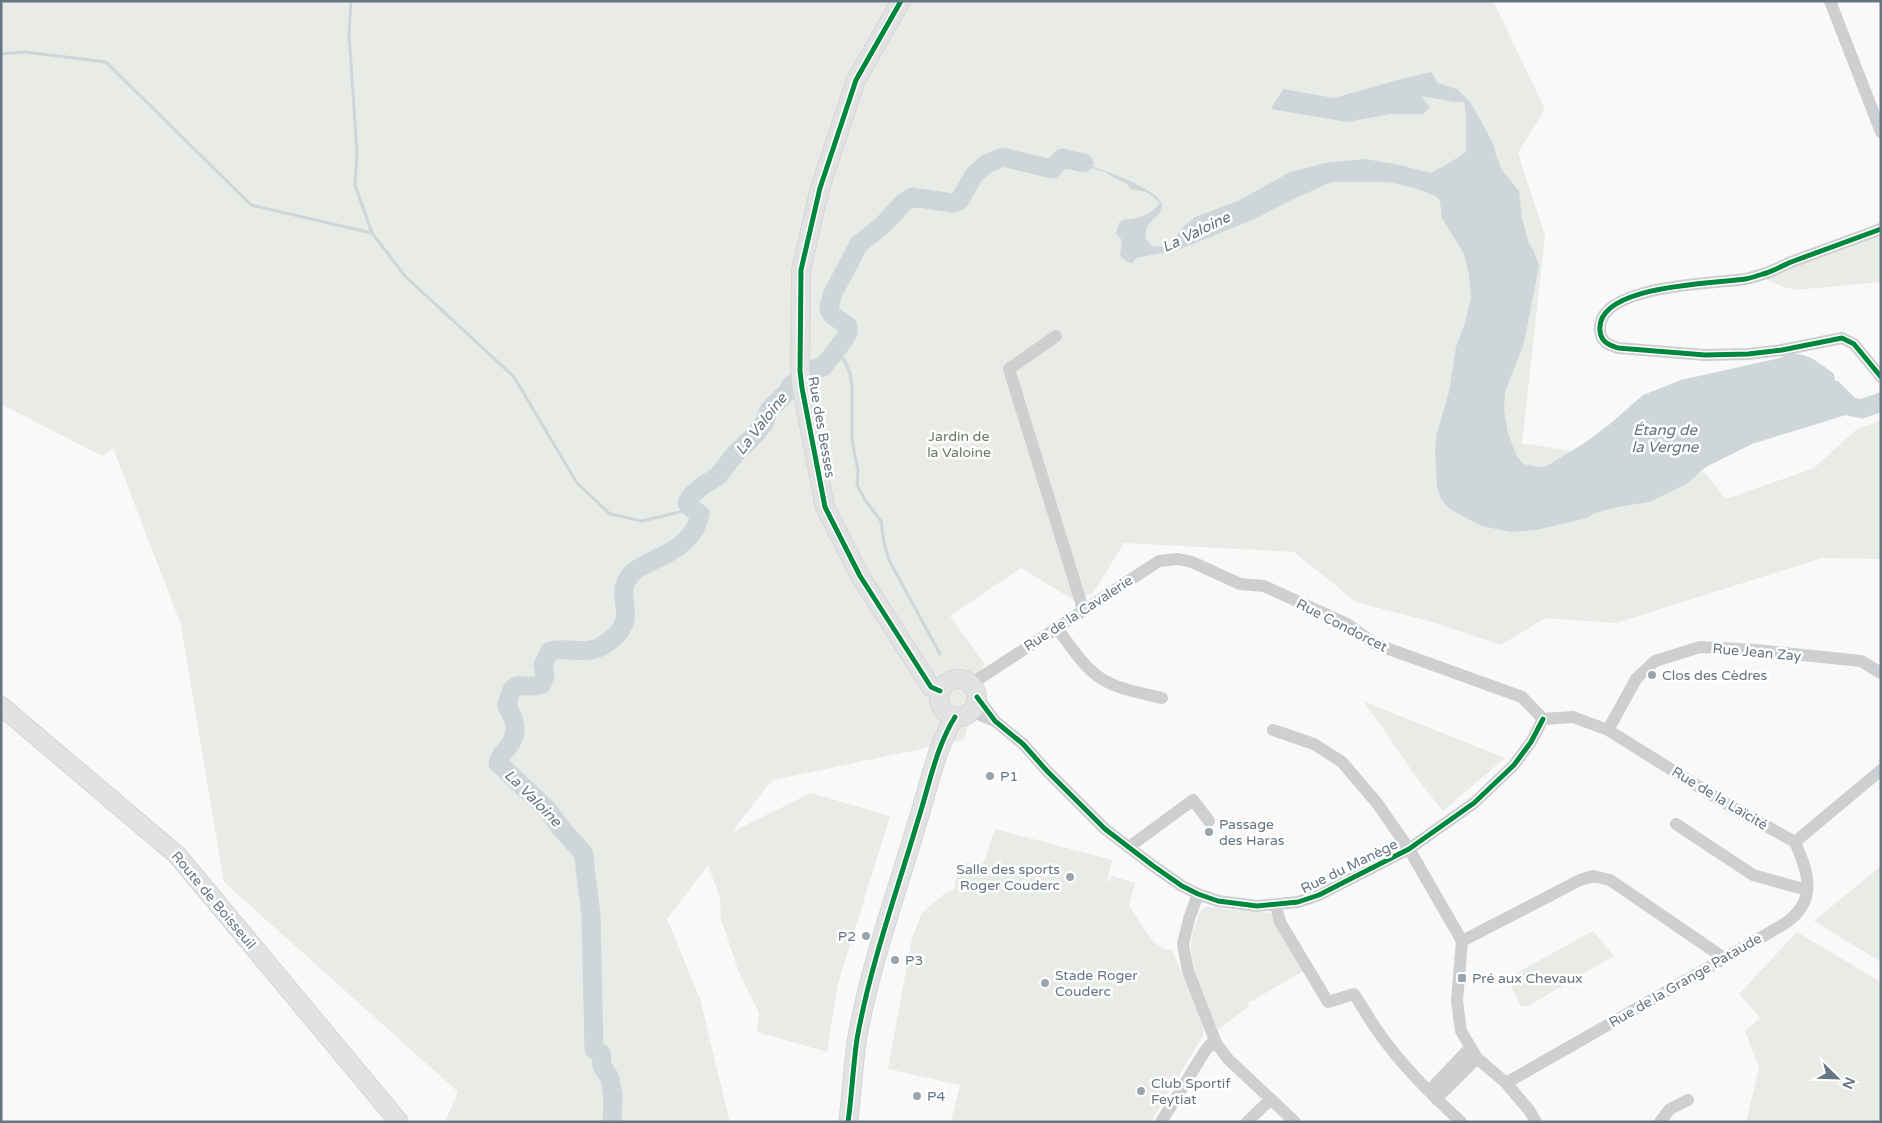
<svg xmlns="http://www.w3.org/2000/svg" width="1882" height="1123" viewBox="0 0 1882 1123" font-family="'Varela Round',sans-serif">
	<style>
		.green { fill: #e8ebe6 }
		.water { fill: #ced6d9 }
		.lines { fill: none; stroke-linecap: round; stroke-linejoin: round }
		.stream { stroke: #ced6d9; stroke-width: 3 }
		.river { stroke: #ced6d9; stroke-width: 19 }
		.secondary-casing { stroke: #d5d6d7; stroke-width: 20 }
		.street { stroke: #cecfd0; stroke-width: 12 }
		.secondary { stroke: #e1e2e2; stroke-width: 18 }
		.cycleway-casing { stroke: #fff; stroke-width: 8 }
		.cycleway { stroke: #00873e; stroke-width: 5 }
		.poi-dot { fill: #99a4ac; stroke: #fff; stroke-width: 2 }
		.labels { text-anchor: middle; stroke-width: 5; stroke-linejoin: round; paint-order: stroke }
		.street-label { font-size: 14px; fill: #657683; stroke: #fff }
		.park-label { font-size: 14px; fill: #687a64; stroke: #fff }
		.poi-label { font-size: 14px; fill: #657683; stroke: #fff; text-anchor: start }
		.water-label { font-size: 15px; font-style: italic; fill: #60757c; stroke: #fff }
	</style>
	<rect width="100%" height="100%" fill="#f9f9f9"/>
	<path class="green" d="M 1,1 L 1493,1 L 1545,109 L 1518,153 L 1545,236 L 1522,443 L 1705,473 L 1726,499 L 1814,468 L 1856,430 L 1881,420 L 1881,559 L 1822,558 L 1616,623 L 1545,618 L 1501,645 L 1432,622 L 1356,602 L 1294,552 L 1124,543 L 1093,593 L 1074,600 L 1021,568 L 950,616 L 984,663 L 964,740 L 773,780 L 767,786 L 732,832 L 811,793 L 890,816 L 838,984 L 827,1052 L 757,1032 L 759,1013 L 739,973 L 721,919 L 720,898 L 708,865 L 667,919 L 700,999 L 730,1122 L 445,1122 L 458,1092 L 224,882 L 181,625 L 113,448 L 102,456 L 1,404 Z
		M 1881,224 L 1881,282 L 1795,290 L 1778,285 L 1752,272 Z
		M 1365,703 L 1365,702 L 1505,758 L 1443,811 L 1419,781 Z
		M 995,829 L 1112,860 L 1107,881 L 1110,881 L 1112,876 L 1135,883 L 1129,906 L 1151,939 L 1163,949 L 1172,950 L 1200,1017 L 1204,1034 L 1151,1122 L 951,1122 L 960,1085 L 888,1069 L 912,938 L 922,913 L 944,894 L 954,889 L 959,864 L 984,862 Z
		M 1881,866 L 1881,962 L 1814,921 Z
		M 1206,907 L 1216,907 L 1224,909 L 1271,913 L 1304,971 L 1248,1003 L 1249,1006 L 1218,1030 C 1207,1004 1192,975 1191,945 C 1191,934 1197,921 1200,911 Z
		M 1593,931 L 1614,956 L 1528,1006 L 1521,1006 L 1507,978 Z
		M 1797,932 L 1881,982 L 1881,1122 L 1746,1122 L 1759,1067 L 1745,1031 L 1760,1018 L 1739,994 Z"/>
	<path class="water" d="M 1432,72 L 1437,83 L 1457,89 L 1471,103 L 1493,143 L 1497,158 L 1502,170 L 1519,191 L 1522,218 L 1529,244 L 1534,251 L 1539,266 L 1524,343 L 1505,392 L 1504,410 L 1508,434 L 1517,456 L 1523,464 L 1539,467 L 1547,466 L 1586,442 L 1611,423 L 1643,395 L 1681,380 L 1780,358 C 1801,346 1818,362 1834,374 L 1835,381 L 1838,381 L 1857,400 L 1849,414 L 1752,444 L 1706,467 L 1685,485 L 1649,502 L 1618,507 L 1595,513 L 1587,518 L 1536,530 L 1512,532 L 1481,526 L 1450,509 L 1441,499 L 1437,487 L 1435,450 L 1437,433 L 1449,392 L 1456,347 L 1465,323 L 1471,298 L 1469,275 L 1464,254 L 1442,218 L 1440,201 L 1437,197 L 1415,188 L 1388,182 L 1331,182 L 1283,204 L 1257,218 L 1178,250 L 1136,258 L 1133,263 L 1128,262 L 1120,256 L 1122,240 L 1116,234 L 1119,223 L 1125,219 C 1135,221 1157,212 1159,202 L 1147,192 L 1131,189 L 1126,183 L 1112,177 L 1106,172 L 1069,162 L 1062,165 L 1062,173 L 1057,176 C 1047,175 1037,168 1028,164 C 1022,162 1014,162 1008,162 C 996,161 981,170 975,181 C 969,192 971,202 956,208 C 945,207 925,199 915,201 C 904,204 890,225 882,233 C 877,237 870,238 866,243 C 861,248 861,254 858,260 C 852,273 832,291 833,306 C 833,316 849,319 855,324 L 853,334 L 854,338 L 851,343 L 848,340 L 847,343 L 836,353 L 825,372 L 820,373 L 848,333 L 848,325 L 832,315 L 829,309 L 832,295 L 859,244 L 883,225 L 903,203 L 912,197 L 953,203 L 958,201 L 974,175 L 986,164 L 1003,157 L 1052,169 L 1062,158 L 1066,158 C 1083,163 1160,187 1162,205 C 1162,215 1151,219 1147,227 C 1146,230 1146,235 1145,238 L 1152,246 L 1168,247 L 1182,228 L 1195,217 L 1238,201 L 1290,172 L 1325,163 L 1365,159 L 1400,165 L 1430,173 L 1446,165 L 1466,152 C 1465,135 1468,119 1464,102 L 1454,102 L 1421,96 L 1430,108 L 1423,114 L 1390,114 L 1347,122 L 1271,109 L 1283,89 L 1334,98 L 1405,78 Z
		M 791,385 L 793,393 L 774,408 L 761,437 L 727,469 L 722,481 L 695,497 L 694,504 C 697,506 701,507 703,511 C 707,519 698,536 692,542 C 685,551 670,559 661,564 C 654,567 646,565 639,571 C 616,590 643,623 613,642 C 606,648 595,654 585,655 C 571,656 557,646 548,663 L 549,680 L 542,690 L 534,692 L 518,687 C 504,704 519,709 519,725 C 519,738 511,748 503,757 L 503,763 L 548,805 L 567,830 L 592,854 L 594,862 L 588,881 L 595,910 L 596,967 L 600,993 L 597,1041 L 604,1063 L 610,1070 L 615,1079 L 617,1102 L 615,1122 L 612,1122 C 614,1098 615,1088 603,1067 C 599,1061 599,1054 594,1049 L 591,916 C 589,895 585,875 584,854 L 561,828 L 547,809 L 498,763 C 500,754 506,751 511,743 C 519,729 514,719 507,706 C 513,676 521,692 542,684 L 545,676 L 543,665 L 550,651 C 575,646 589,659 612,639 C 639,616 614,595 630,575 C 638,566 646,564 656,559 C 676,550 696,538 700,514 L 692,509 L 687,503 L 691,496 L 702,486 L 718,476 L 735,454 L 754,436 L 764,423 L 769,410 L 788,391 Z
		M 1881,395 L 1881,412 L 1865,417 L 1852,415 L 1861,401 Z"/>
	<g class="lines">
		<path class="stream" d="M 351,1 L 349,34 L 357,153 L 355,185 L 372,233
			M 1,54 L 25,52 L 106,62 L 251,205 L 372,233 L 405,276 L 514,377 L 577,483 L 610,514 L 642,521 L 692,509
			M 836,353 L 844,360 L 850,373 L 852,388 L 852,439 L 858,471 L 857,485 L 865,500 L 881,521 L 884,543 L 889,560 L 940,654"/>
		<path class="river" d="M 1828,402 L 1862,409 L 1881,402
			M 612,1122 L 613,1097 L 610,1078 L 602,1066 L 601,1053 L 594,1049 L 591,916 C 589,895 585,875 584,854 L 561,828 L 547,809 L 498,763 C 500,754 506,751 511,743 C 519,729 514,719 507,706 C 513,673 521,692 542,684 L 545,676 L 543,665 L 550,651 C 575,646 589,659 612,639 C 638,617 617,601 626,582 C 632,569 645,565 656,559 C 676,550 696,538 700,514 L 692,509 L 687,503 L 691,496 L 702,486 L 718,476 L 735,454 L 754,436 L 764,423 L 769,410 L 788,391 L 791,385 L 814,369 L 823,367 L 843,341 L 848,333 L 848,326 L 832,315 L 829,309 L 832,295 L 859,244 L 883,225 L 903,203 L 912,197 L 953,203 L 959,201 L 974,175 L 986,164 L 1003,157 L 1052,169 L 1062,158 L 1084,163"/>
		<g class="secondary-casing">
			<path id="secondary" d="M 901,1 L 856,80 L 820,188 L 801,270 L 800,371 L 802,388 L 825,507 L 860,576 L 931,687 L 940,691
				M939 698a19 19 0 1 1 38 0a19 19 0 1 1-38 0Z
				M 1,706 L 177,855 L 399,1122
				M 848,1122 C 852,1094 853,1066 857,1039 C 870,966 897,891 918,820 C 929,786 936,747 955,717"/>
		</g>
		<path class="street" d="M 1830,1 L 1881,132
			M 1881,229 C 1851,240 1821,251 1791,262 C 1782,266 1773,271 1763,274 C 1757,276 1751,278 1745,279 C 1716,284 1595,284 1600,331 C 1601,342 1609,345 1618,348 L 1705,355 L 1748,354 L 1782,350 L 1842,338 L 1854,344 L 1881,377
			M 1056,336 L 1009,369 L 1083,609
			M 1056,627 C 1070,645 1083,667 1102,679 C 1119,690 1143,693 1162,698
			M 971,684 L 1159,561 L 1178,559 L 1192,562 L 1240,584 L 1264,586 L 1347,624 L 1375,644 L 1522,697 L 1543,719
			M 977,697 L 995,721 L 1023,744 L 1047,771 L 1105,829 L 1152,865 L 1182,886 L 1198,894 L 1218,901 L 1257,906 L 1298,902 L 1319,895 L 1409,849 L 1474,803 L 1514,765 L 1531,742 L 1543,719
			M 972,711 L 992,720
			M 1543,719 L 1573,717 L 1608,730 L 1728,805 L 1795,842
			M 1273,730 L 1314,744 L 1342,762 L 1377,803 L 1409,849 L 1462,941 L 1457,1001 L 1461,1031 L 1477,1058 L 1506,1083 L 1529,1110 L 1536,1122
			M 1608,730 L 1636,679 L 1655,661 L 1700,647 L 1755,650 L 1861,661 L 1881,673
			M 1676,824 L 1753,875 L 1807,890
			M 1795,842 L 1881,770
			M 1129,847 L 1193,800 L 1209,821
			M 1198,894 L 1189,919 L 1183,944 L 1188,971 L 1216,1043 L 1228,1059 L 1295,1122
			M 1276,906 L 1280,922 L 1328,1002 L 1354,994 C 1362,1006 1369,1019 1377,1030 C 1400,1064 1431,1094 1461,1122
			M 1462,941 L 1580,880 L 1593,876 L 1610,880 L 1724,958
			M 1506,1083 L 1769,933 C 1776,928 1786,924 1792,918 C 1818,895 1806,868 1795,842
			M 1429,1091 L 1470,1048
			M 1436,1099 L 1477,1058
			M 1161,1122 L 1205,1051 L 1211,1044 L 1216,1043
			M 1247,1122 L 1271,1099
			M 1660,1122 L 1670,1109 L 1688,1100"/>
		<use href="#secondary" class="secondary"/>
		<g class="cycleway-casing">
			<path id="cycleway" d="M 901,1 L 856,80 L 820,188 L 801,270 L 800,371 L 802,388 L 825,507 L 860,576 L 931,687 L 940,691
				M 1881,229 C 1851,240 1821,251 1791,262 C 1782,266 1773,271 1763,274 C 1757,276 1751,278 1745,279 C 1716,284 1595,284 1600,331 C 1601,342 1609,345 1618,348 L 1705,355 L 1748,354 L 1782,350 L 1842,338 L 1854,344 L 1881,377
				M 977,697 L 995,721 L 1023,744 L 1047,771 L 1105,829 L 1152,865 L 1182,886 L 1198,894 L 1218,901 L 1257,906 L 1298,902 L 1319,895 L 1409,849 L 1474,803 L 1514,765 L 1531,742 L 1543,719
				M 848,1122 C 852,1094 853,1066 857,1039 C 870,966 897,891 918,820 C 929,786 936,747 955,717"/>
		</g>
		<use href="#cycleway" class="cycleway"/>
	</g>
	<g class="poi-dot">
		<circle cx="1652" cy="675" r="5"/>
		<circle cx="990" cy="776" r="5"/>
		<circle cx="1209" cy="832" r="5"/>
		<circle cx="1070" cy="877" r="5"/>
		<circle cx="866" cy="936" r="5"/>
		<circle cx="895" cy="960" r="5"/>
		<rect x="1457" y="973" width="10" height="10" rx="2.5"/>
		<circle cx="1045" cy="983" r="5"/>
		<circle cx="1141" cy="1091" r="5"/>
		<circle cx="917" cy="1096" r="5"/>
	</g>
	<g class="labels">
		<g class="street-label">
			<text transform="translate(822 427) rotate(80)" y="5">Rue des Besses</text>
			<text transform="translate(1078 613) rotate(-33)" y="5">Rue de la Cavalerie</text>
			<text transform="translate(1342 625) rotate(27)" y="5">Rue Condorcet</text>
			<text transform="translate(1757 652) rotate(5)" y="5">Rue Jean Zay</text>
			<text transform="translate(1720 798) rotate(31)" y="5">Rue de la Laïcité</text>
			<text transform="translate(1349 866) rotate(-26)" y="5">Rue du Manège</text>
			<text transform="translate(214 900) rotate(50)" y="5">Route de Boisseuil</text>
			<text transform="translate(1685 980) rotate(-30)" y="5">Rue de la Grange Pataude</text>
		</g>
		<g class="park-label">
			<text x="959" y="441">Jardin de<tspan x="959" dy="16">la Valoine</tspan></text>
		</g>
		<g class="poi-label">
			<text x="1662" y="680">Clos des Cèdres</text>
			<text x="1000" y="781">P1</text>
			<text x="1219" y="829">Passage<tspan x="1219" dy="16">des Haras</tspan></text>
			<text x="1060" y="874" text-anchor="end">Salle des sports<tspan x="1060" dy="16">Roger Couderc</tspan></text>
			<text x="856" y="941" text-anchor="end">P2</text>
			<text x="905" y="965">P3</text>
			<text x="1055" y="980">Stade Roger<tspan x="1055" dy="16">Couderc</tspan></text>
			<text x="1472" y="983">Pré aux Chevaux</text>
			<text x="1151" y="1088">Club Sportif<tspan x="1151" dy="16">Feytiat</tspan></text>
			<text x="927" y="1101">P4</text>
		</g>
		<g class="water-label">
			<text transform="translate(1196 232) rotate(-26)" y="5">La Valoine</text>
			<text transform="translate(761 424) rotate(-52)" y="5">La Valoine</text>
			<text x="1665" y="435">Étang de<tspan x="1665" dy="17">la Vergne</tspan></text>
			<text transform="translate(533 798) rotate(45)" y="5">La Valoine</text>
		</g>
	</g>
	<rect width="1882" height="1123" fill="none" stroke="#657683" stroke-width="5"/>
	<g transform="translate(1837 1078) rotate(113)" stroke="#ffffff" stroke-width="4" paint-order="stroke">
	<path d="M0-4L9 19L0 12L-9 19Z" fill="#657683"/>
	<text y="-8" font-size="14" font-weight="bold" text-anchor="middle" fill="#657683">N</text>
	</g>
</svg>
